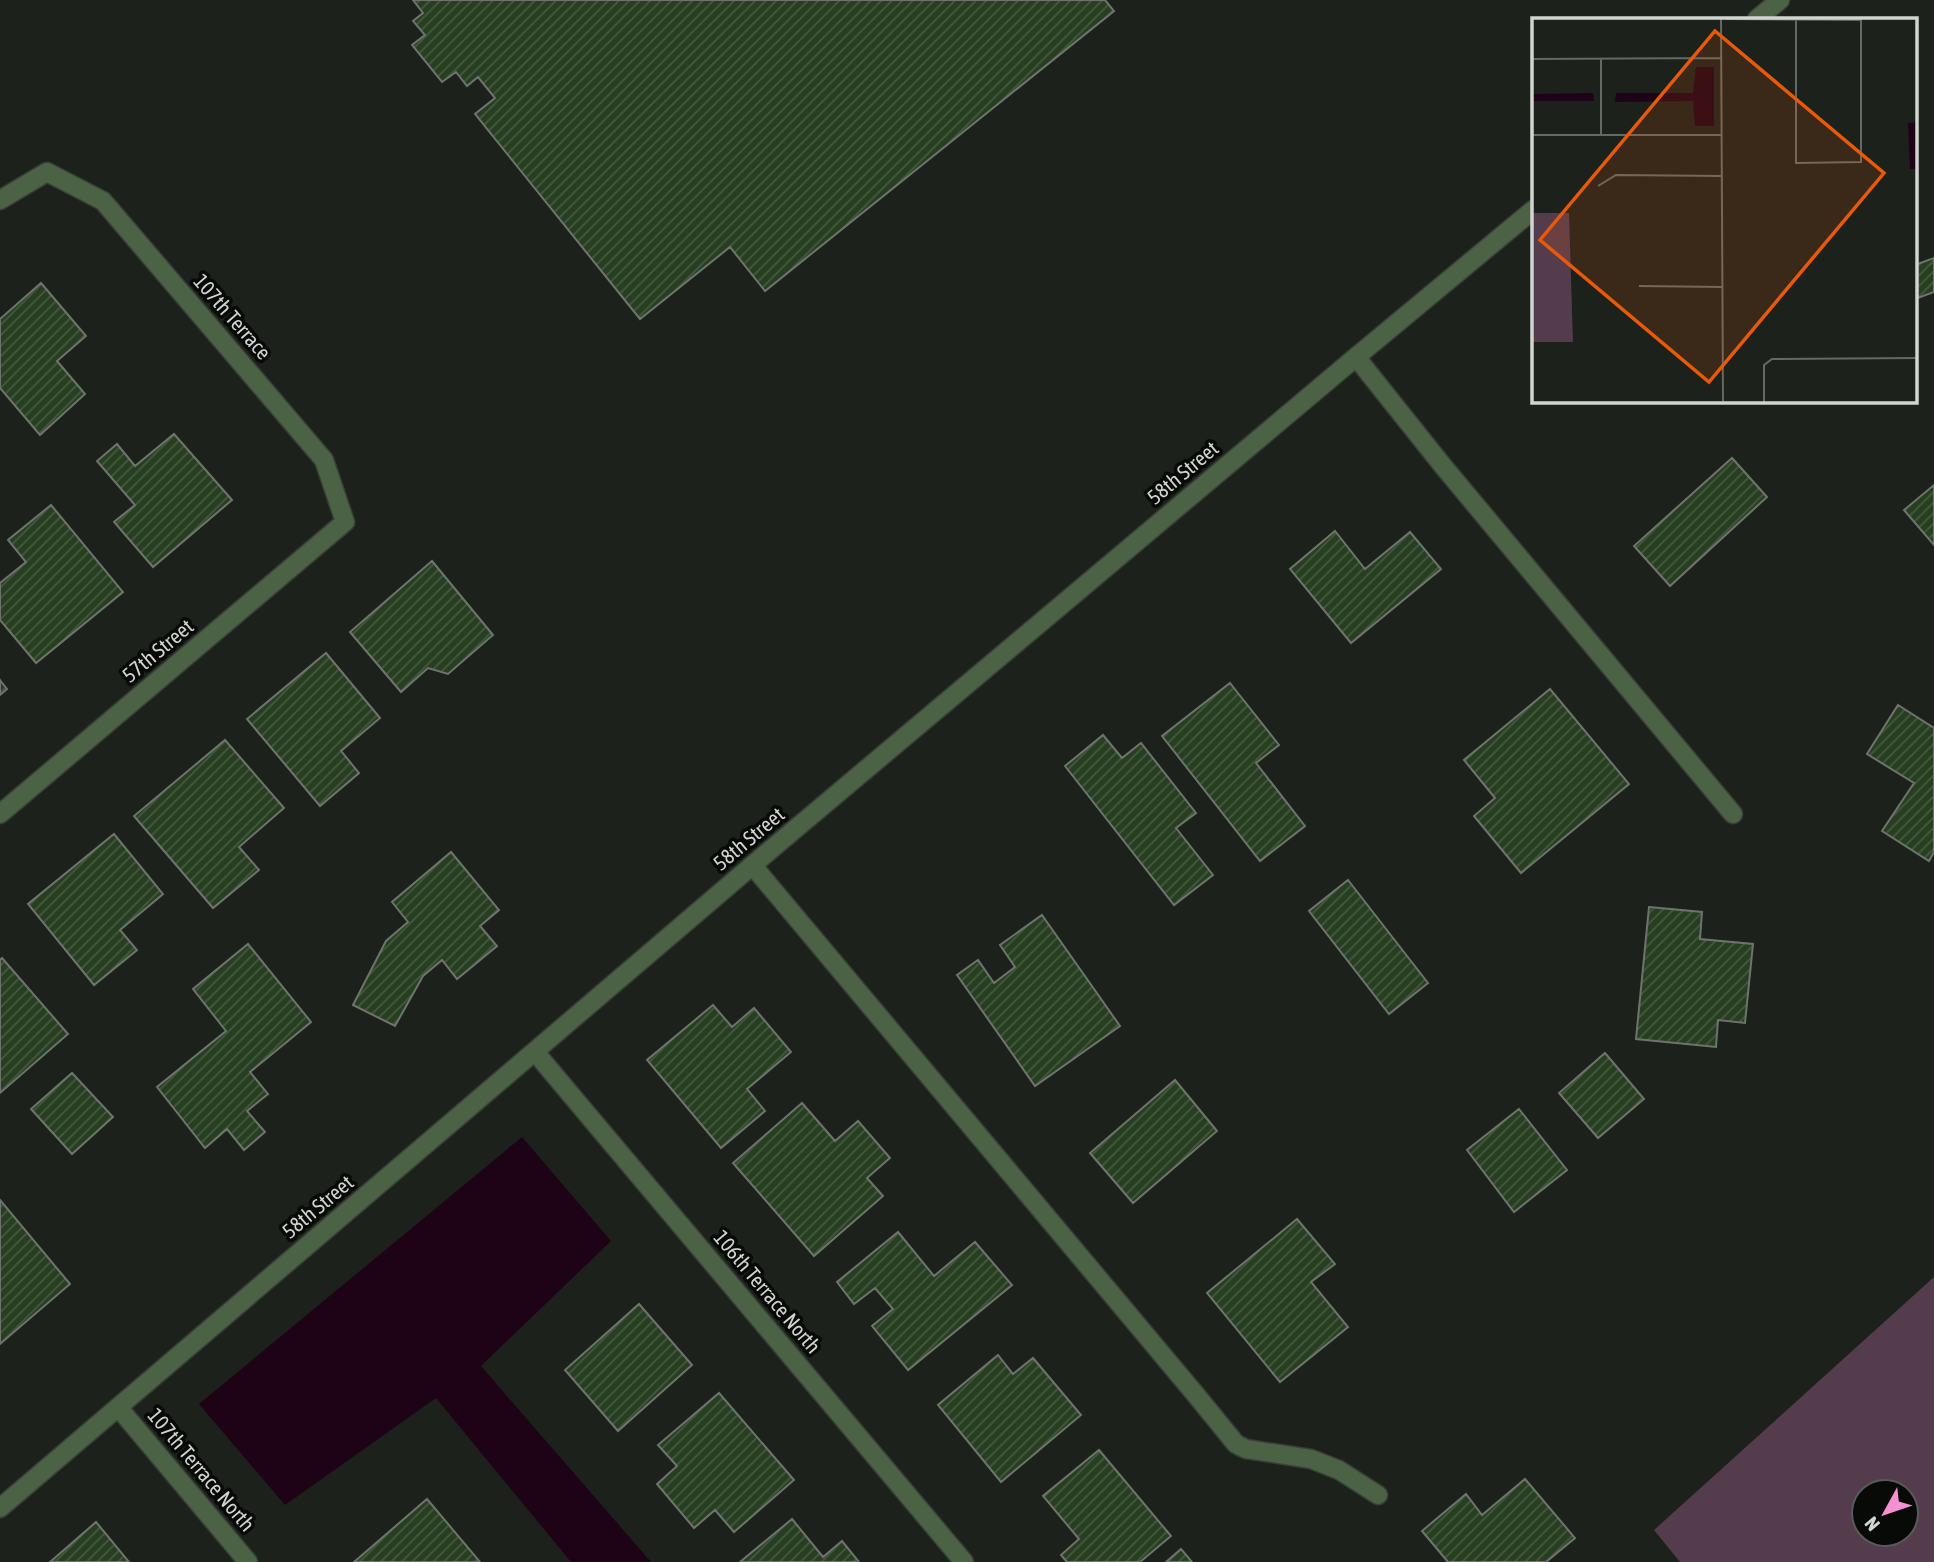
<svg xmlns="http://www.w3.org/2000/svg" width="1934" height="1562" viewBox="0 0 1934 1562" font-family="'Asap Condensed',sans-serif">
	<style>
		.green { fill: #553c4c; fill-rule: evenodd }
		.water { fill: #1e0316 }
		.building { fill: url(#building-hatch); stroke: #6e746d; stroke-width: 2 }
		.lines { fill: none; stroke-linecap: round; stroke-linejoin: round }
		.minor-casing { stroke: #393e38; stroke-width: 21 }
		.minor { stroke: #4b6245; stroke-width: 18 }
		.labels { text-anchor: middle; stroke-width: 7; stroke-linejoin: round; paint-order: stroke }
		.street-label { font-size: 21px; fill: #d1d4d0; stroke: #080a07 }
		.inset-road { fill: none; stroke: #646963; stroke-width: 2 }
		.view { fill: #e8590c; fill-opacity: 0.15; stroke: #e8590c; stroke-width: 3.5 }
		.inset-edge { fill: none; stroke: #d1d4d0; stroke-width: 3.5 }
	</style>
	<defs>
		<pattern id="building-hatch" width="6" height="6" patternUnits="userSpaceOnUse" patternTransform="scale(1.75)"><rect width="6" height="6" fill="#273f20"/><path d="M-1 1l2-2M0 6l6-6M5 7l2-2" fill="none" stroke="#455a3f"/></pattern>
	</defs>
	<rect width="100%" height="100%" fill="#1c211b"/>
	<path class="green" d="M 1934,1277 L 1934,1562 L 1680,1562 L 1654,1530 ZM 1864,1492 L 1906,1492 L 1906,1534 L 1864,1534 Z"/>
	<path class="water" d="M 522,1137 L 611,1241 L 481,1366 L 651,1562 L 571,1562 L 436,1398 L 285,1505 L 199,1404 Z"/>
	<path class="building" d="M 413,0 L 1105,0 L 1114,11 L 765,291 L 730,247 L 640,319 L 475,114 L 495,98 L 478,77 L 467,86 L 456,72 L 442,82 L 412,45 L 425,35 L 413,21 L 423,13 Z
		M 1934,258 L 1934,292 L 1915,299 L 1915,265 Z
		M 41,283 L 86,336 L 57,361 L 85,394 L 40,435 L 0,388 L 0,319 Z
		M 174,434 L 232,500 L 153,567 L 114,522 L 135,505 L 97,461 L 117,444 L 135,466 Z
		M 1732,458 L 1767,497 L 1670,586 L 1634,546 Z
		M 1934,485 L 1934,545 L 1904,510 Z
		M 51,505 L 123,592 L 36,663 L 0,620 L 0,583 L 26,562 L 8,540 Z
		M 1335,531 L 1365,569 L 1410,532 L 1441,569 L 1351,643 L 1290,569 Z
		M 432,561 L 493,635 L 448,674 L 428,668 L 401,692 L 350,632 Z
		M 326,653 L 380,718 L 341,751 L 359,773 L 320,806 L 247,719 Z
		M 0,680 L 7,689 L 0,695 Z
		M 1230,683 L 1279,745 L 1256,763 L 1305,826 L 1260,861 L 1162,736 Z
		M 1550,689 L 1629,784 L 1521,873 L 1474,816 L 1495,798 L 1464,760 Z
		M 1898,705 L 1934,728 L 1934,852 L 1929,861 L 1882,831 L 1914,783 L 1867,754 Z
		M 1103,735 L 1122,758 L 1141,743 L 1196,813 L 1176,828 L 1213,875 L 1174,905 L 1065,766 Z
		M 225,740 L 284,808 L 239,847 L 259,870 L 213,908 L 134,816 Z
		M 114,834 L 163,894 L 120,930 L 137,950 L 94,985 L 28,904 Z
		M 451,852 L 499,910 L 480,926 L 497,946 L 457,979 L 442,960 L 423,976 L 395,1026 L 353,1005 L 386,941 L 408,922 L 392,902 Z
		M 1348,880 L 1428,983 L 1389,1014 L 1309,911 Z
		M 1649,907 L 1702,912 L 1700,939 L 1753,944 L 1745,1023 L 1718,1020 L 1716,1047 L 1636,1039 Z
		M 1042,915 L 1120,1026 L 1035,1086 L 957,975 L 978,960 L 994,983 L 1015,967 L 1000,945 Z
		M 248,944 L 311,1022 L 250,1072 L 268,1094 L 247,1111 L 265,1132 L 244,1150 L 227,1129 L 205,1148 L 157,1087 L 226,1031 L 193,989 Z
		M 2,958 L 68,1034 L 0,1093 L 0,960 Z
		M 713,1005 L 732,1027 L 754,1008 L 791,1052 L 747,1089 L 765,1111 L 721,1148 L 647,1060 Z
		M 1605,1053 L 1644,1099 L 1598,1138 L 1559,1093 Z
		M 72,1073 L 113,1117 L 72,1154 L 31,1109 Z
		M 1175,1080 L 1217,1131 L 1133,1203 L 1090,1153 Z
		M 802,1103 L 835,1141 L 858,1121 L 890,1158 L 867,1178 L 883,1196 L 814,1256 L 733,1163 Z
		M 1519,1109 L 1567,1170 L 1514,1212 L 1467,1150 Z
		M 0,1200 L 70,1284 L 0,1344 Z
		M 1297,1219 L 1335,1264 L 1311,1282 L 1348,1327 L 1280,1382 L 1207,1293 Z
		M 898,1232 L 934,1276 L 975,1242 L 1012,1285 L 908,1370 L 872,1326 L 893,1309 L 875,1288 L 854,1304 L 837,1282 Z
		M 639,1304 L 692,1365 L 618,1431 L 565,1370 Z
		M 998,1355 L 1013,1374 L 1033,1358 L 1081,1415 L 1001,1482 L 938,1405 Z
		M 719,1393 L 794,1480 L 734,1532 L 715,1510 L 694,1528 L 657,1484 L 677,1466 L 658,1445 Z
		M 1099,1450 L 1171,1536 L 1140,1562 L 1067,1562 L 1061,1555 L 1079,1539 L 1043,1496 Z
		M 1525,1479 L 1575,1538 L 1546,1562 L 1448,1562 L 1422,1531 L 1466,1494 L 1482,1515 Z
		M 427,1499 L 480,1562 L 354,1562 Z
		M 792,1519 L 823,1557 L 842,1541 L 859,1562 L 740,1562 Z
		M 96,1522 L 129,1562 L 50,1562 Z
		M 1181,1549 L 1192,1562 L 1166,1562 Z"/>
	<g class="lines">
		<g class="minor-casing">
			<path id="minor" d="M 1757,19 L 1780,0
				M 0,200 L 47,172 L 103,201 L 324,460 L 345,522 L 0,814
				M 1356,357 L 1443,466 L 1733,814
				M 753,866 L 1196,1395 L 1236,1444 L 1246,1449 L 1311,1459 L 1339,1470 L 1378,1495
				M 535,1052 L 964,1562
				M 118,1407 L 248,1562
				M 0,1508 L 775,846 L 1356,357 L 1533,210"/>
		</g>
		<use href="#minor" class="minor"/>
	</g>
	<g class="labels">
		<g class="street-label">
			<text transform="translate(232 317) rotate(49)" y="7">107th Terrace</text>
			<text transform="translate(1183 473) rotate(-40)" y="7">58th Street</text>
			<text transform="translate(158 651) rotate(-40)" y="7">57th Street</text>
			<text transform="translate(749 839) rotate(-40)" y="7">58th Street</text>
			<text transform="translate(318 1207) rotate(-40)" y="7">58th Street</text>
			<text transform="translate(767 1292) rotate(50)" y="7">106th Terrace North</text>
			<text transform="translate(201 1470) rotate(50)" y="7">107th Terrace North</text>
		</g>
	</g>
	<g transform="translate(1532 18)">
		<rect width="385" height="385" fill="#1c211b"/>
		<path d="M 0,195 L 37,195 L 41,324 L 0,324 Z" fill="#553c4c"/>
		<path d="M 164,49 L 182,49 L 182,108 L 163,108 L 161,83 L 83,84 L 84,75 L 161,75 ZM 61,75 L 62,83 L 0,83 L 0,76 ZM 385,104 L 385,151 L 378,151 L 376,105 Z" fill="#1e0316"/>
		<path class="inset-road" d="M 189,1 L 191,384M 194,1 L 329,2 L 329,144 L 264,145 L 264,2M 69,40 L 69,117M 0,41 L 189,40M 0,117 L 190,117M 66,168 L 84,157 L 190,158M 107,268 L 191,269M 232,384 L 232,347 L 240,341 L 385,340"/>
		<path class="view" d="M 183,13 L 352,155 L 177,364 L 8,222 Z"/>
		<rect width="385" height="385" class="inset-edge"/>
	</g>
	<g transform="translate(1885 1513) rotate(230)"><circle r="33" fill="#080a07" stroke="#585b57" stroke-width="2"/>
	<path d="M0-5L12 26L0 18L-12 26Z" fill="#f491d3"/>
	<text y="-10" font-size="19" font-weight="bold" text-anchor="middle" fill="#d1d4d0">N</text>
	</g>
</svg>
